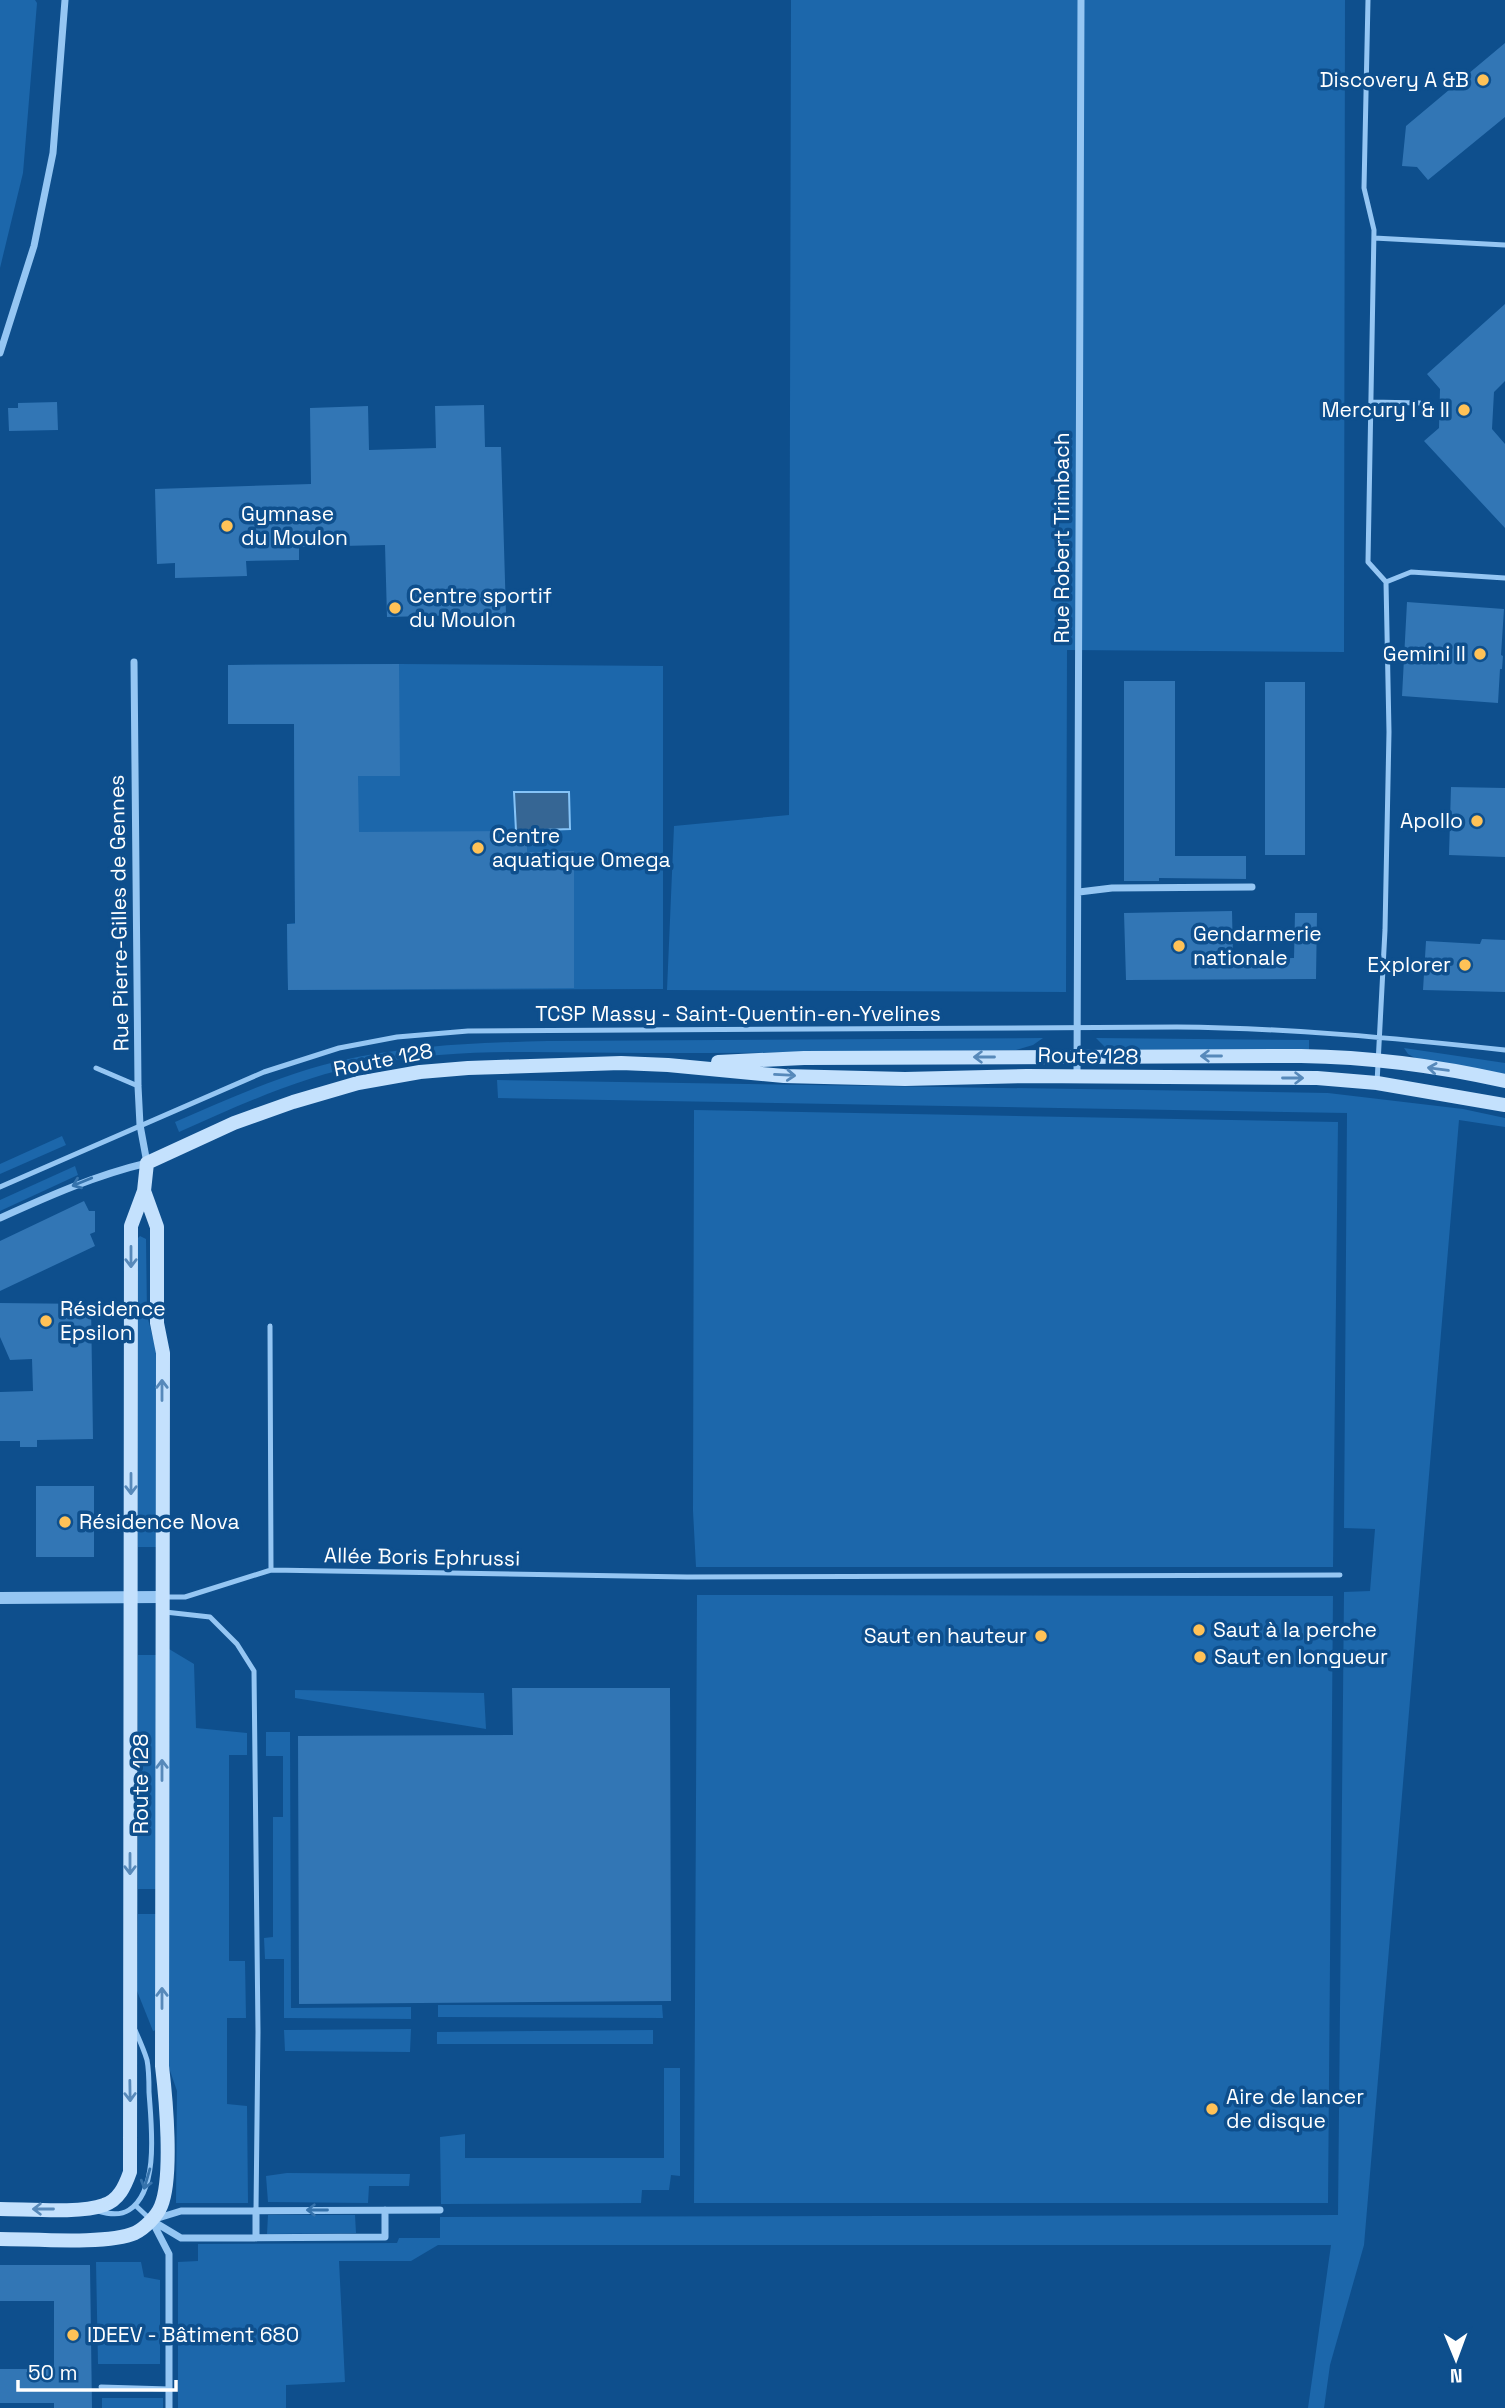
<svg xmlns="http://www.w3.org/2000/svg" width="1505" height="2408" viewBox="0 0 1505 2408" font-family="'Space Grotesk',sans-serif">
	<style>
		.green { fill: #1c67ab }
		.water { fill: #366694; stroke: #85c3f7; stroke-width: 2 }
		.building { fill: #3276b5 }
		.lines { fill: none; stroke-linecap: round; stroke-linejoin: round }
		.service { stroke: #95c6f3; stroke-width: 5 }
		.minor { stroke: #95c6f3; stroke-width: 7 }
		.tertiary { stroke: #95c6f3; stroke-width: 12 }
		.secondary { stroke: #c4e1fd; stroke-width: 14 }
		.oneway { stroke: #5789ba }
		.oneway2 { stroke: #3673ac }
		.poi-dot { fill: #ffc257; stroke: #0e4f8d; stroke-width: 2.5 }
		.labels { text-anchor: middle; stroke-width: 7; stroke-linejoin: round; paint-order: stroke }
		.poi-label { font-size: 21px; fill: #fff; stroke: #0e4f8d; text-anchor: start }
		.street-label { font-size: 21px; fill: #fff; stroke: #0e4f8d }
	</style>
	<rect width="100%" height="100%" fill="#0e4f8d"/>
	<path class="green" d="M 0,0 L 35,0 L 37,3 L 23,173 L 0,268 Z
		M 791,0 L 1345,0 L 1344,652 L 1067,650 L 1066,992 L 667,990 L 674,826 L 789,815 Z
		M 399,664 L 663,666 L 663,989 L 288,990 L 287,924 L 295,923 L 294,724 L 228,724 L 228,665 Z
		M 1043,1038 L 1033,1045 L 1016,1050 C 892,1052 768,1053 644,1053 C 551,1053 461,1047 368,1064 C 302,1076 240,1105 179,1132 L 175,1122 C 219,1103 263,1083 309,1069 C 387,1046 467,1043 547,1041 Z
		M 1096,1038 L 1309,1040 L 1309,1050 L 1108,1050 Z
		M 1404,1048 L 1505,1063 L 1505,1074 L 1417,1059 L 1408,1054 Z
		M 497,1080 L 1328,1093 L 1463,1109 L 1505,1118 L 1505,1127 L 1459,1120 L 1364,2245 L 1330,2365 L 1324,2408 L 1308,2408 L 1331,2245 L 438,2245 L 411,2261 L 339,2261 L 345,2382 L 286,2385 L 286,2408 L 178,2408 L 178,2262 L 198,2261 L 198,2244 L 397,2243 L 399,2238 L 440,2238 L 440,2217 L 1338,2215 L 1344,1592 L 1370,1591 L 1375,1529 L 1344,1528 L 1347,1113 L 498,1098 Z
		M 694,1110 L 1338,1122 L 1333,1567 L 696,1567 L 693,1511 Z
		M 62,1136 L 66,1145 L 0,1174 L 0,1164 Z
		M 75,1166 L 78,1175 L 0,1211 L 0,1200 Z
		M 140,1236 L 146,1239 L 147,1315 L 156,1350 L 156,1547 L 138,1547 L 138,1238 Z
		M 697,1595 L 1333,1596 L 1328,2203 L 694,2203 Z
		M 169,1649 L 194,1664 L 196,1728 L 247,1733 L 247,1755 L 229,1755 L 229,1961 L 245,1961 L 246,2018 L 227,2018 L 227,2104 L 247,2106 L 248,2203 L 176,2203 L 177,2091 L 168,2065 Z
		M 138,1655 L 156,1655 L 156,1889 L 138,1889 Z
		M 295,1690 L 484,1693 L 486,1729 L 295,1698 Z
		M 266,1732 L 290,1732 L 291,2008 L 411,2007 L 411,2019 L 284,2018 L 284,1959 L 265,1959 L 264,1938 L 273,1937 L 273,1817 L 283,1817 L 283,1756 L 266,1756 Z
		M 138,1914 L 156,1914 L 156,2030 L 153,2031 L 137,1991 Z
		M 438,2005 L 662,2005 L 663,2018 L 438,2017 Z
		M 411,2029 L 410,2052 L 285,2051 L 284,2030 Z
		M 653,2030 L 653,2044 L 437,2044 L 437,2032 Z
		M 664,2068 L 680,2068 L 680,2176 L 671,2175 L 669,2190 L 642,2190 L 641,2203 L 441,2204 L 440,2137 L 465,2134 L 465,2158 L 664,2158 Z
		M 287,2173 L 410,2174 L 409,2186 L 369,2186 L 368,2203 L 268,2202 L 266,2176 Z
		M 268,2215 L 355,2215 L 356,2233 L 267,2234 Z
		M 96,2262 L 141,2262 L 144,2277 L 160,2280 L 160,2364 L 98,2364 Z
		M 102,2398 L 163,2398 L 163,2408 L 102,2408 Z"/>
	<path class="water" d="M 514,792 L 569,792 L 570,829 L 516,831 Z"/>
	<path class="building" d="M 1505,43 L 1505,117 L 1428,180 L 1417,167 L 1402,166 L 1406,126 Z
		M 1505,304 L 1505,381 L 1494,392 L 1492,429 L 1505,444 L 1505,528 L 1424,441 L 1439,428 L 1440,389 L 1427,374 Z
		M 57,402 L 58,430 L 9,431 L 8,408 L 18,408 L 18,403 Z
		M 484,405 L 485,447 L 501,447 L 506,614 L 387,617 L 385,545 L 299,547 L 299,560 L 246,561 L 247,576 L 175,578 L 175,563 L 157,564 L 155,489 L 311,484 L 310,408 L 368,406 L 369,450 L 436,448 L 435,406 Z
		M 1407,602 L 1504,609 L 1501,655 L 1503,656 L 1502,669 L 1500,669 L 1498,703 L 1402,696 Z
		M 399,664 L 400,776 L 358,776 L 359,832 L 516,831 L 516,839 L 527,839 L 527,852 L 574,851 L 574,988 L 288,990 L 287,924 L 295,924 L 294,724 L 228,724 L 228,665 Z
		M 1124,681 L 1175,681 L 1175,856 L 1246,856 L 1246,879 L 1159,878 L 1159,881 L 1124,881 Z
		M 1265,682 L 1305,682 L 1305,855 L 1265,855 Z
		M 1451,787 L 1505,788 L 1505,857 L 1449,855 Z
		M 1232,911 L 1233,959 L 1294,958 L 1295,913 L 1317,913 L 1316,979 L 1126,980 L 1124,913 Z
		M 1482,939 L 1505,940 L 1505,992 L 1423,990 L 1426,941 L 1480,944 Z
		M 84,1201 L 89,1211 L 95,1211 L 95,1232 L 90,1234 L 95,1246 L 0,1291 L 0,1241 Z
		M 0,1303 L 91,1304 L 93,1439 L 37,1440 L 37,1447 L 20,1447 L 20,1441 L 0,1441 L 0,1392 L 33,1391 L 32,1359 L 10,1360 L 0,1337 Z
		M 36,1486 L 94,1486 L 94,1557 L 36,1557 Z
		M 512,1688 L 670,1688 L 671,2001 L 299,2004 L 298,1736 L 513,1735 Z
		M 0,2265 L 90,2265 L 92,2408 L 54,2408 L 54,2403 L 0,2403 L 0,2369 L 54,2369 L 54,2301 L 0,2301 Z"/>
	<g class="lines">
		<path class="service" d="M 1368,0 L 1364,188 L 1374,230 L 1368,562 L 1386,582 L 1389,732 L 1385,930 L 1377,1083
			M 1374,238 L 1505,245
			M 1371,402 L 1420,403
			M 1386,582 L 1411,572 L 1505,578
			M 96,1068 L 138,1086
			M 0,1187 L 264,1072 L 339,1048 L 397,1037 L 468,1031 L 1177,1027 C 1287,1028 1395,1038 1505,1050
			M 270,1326 L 271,1570
			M 164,1597 L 185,1597 L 271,1570 L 687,1577 L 1340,1575
			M 165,1612 L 210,1617 L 237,1644 L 254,1671 L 258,2032 L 256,2210
			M 135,2205 L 151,2220
			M 98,2211 C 108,2214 120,2216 129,2210 C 160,2190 151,2123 149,2092 C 149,2082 149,2070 147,2060 C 144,2050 139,2039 135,2030
			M 101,2387 L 169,2389"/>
		<path class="minor" d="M 0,353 L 34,246 L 53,153 L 65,0
			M 1079,892 L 1112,888 L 1252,887
			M 1077,1076 L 1081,0
			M 0,1218 C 49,1196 96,1175 147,1163 L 140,1125 L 138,1086 L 134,662
			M 155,2219 L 181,2211 L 440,2210
			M 151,2220 L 181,2238 L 385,2237 L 385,2210
			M 152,2221 L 169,2254 L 169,2408
			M 256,2238 L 256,2210"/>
		<path class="tertiary" d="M 0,1598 L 161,1597"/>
		<path class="secondary" d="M 718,1062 L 804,1058 L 1301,1056 C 1369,1057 1438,1066 1505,1081
			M 0,2209 C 27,2209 80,2214 104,2205 C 119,2200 125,2186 130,2172 L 131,1226 L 144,1191 L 147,1163 L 234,1123 L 293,1102 L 358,1083 L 420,1072 L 468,1068 L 621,1063 L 668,1065 L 784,1076 L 905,1079 L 1027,1076 L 1317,1078 L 1377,1083 L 1505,1105
			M 0,2239 C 32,2239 108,2245 135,2233 C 145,2228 157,2216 161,2206 C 173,2177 166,2099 162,2066 L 163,1353 L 157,1323 L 157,1227 L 144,1191"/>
	</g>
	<defs><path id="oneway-shaft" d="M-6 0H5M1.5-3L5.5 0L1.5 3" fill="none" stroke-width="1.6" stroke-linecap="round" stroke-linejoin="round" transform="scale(1.75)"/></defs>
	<g class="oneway">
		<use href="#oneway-shaft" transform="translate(1211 1056) rotate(-180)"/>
		<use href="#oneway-shaft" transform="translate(984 1057) rotate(180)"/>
		<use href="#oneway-shaft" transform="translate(1438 1069) rotate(-172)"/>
		<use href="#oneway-shaft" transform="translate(785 1075) rotate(3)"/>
		<use href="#oneway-shaft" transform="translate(1293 1078)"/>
		<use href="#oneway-shaft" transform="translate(131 1257) rotate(90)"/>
		<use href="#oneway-shaft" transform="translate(162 1390) rotate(-90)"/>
		<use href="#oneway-shaft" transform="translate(131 1484) rotate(90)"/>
		<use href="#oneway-shaft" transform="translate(162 1770) rotate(-90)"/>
		<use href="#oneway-shaft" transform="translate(130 1864) rotate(90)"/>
		<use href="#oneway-shaft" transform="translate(162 1998) rotate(-90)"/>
		<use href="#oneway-shaft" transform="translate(130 2091) rotate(89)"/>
		<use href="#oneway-shaft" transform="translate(43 2209) rotate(180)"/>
	</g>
	<g class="oneway2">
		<use href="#oneway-shaft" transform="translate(82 1182) rotate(158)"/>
		<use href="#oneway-shaft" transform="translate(147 2179) rotate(106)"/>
		<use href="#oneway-shaft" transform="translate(317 2210) rotate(180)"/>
	</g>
	<g class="poi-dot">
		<circle cx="1483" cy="80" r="7"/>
		<circle cx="1464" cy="410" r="7"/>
		<circle cx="227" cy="526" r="7"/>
		<circle cx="395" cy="608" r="7"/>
		<circle cx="1480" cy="654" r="7"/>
		<circle cx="1477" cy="821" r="7"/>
		<circle cx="478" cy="848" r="7"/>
		<circle cx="1179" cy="946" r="7"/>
		<circle cx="1465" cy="965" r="7"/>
		<circle cx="46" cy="1321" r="7"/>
		<circle cx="65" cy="1522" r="7"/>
		<circle cx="1199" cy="1630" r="7"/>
		<circle cx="1041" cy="1636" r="7"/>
		<circle cx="1200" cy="1657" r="7"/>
		<circle cx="1212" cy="2109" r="7"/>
		<circle cx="73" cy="2335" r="7"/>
	</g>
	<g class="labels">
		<g class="poi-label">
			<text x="1469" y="87" text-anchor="end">Discovery A &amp;B</text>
			<text x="1450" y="417" text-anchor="end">Mercury I &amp; II</text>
			<text x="241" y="521">Gymnase<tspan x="241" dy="24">du Moulon</tspan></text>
			<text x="409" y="603">Centre sportif<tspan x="409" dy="24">du Moulon</tspan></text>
			<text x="1466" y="661" text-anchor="end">Gemini II</text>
			<text x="1463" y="828" text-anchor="end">Apollo</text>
			<text x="492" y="843">Centre<tspan x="492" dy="24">aquatique Omega</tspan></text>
			<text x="1193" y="941">Gendarmerie<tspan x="1193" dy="24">nationale</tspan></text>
			<text x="1451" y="972" text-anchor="end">Explorer</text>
			<text x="60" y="1316">Résidence<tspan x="60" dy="24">Epsilon</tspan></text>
			<text x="79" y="1529">Résidence Nova</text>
			<text x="1213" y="1637">Saut à la perche</text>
			<text x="1027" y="1643" text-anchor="end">Saut en hauteur</text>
			<text x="1214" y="1664">Saut en longueur</text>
			<text x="1226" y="2104">Aire de lancer<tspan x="1226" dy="24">de disque</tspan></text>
			<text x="87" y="2342">IDEEV - Bâtiment 680</text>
		</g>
		<g class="street-label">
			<text transform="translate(1062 538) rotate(-90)" y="7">Rue Robert Trimbach</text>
			<text transform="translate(119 913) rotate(-91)" y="7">Rue Pierre-Gilles de Gennes</text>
			<text x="738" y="1021">TCSP Massy - Saint-Quentin-en-Yvelines</text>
			<text transform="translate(1088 1056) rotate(1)" y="7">Route 128</text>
			<text transform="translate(383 1060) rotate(-11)" y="7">Route 128</text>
			<text transform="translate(422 1557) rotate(1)" y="7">Allée Boris Ephrussi</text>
			<text transform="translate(141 1784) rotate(-90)" y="7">Route 128</text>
		</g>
	</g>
	<g transform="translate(1456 2359) rotate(179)" stroke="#0e4f8d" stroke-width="5" paint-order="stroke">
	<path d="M0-5L12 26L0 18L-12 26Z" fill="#ffffff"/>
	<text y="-10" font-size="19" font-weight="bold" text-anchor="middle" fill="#ffffff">N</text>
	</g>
	<path d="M18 2380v10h158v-10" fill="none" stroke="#ffffff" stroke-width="3.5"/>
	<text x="28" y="2380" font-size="21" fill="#ffffff" stroke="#0e4f8d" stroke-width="5" paint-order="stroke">50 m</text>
</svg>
